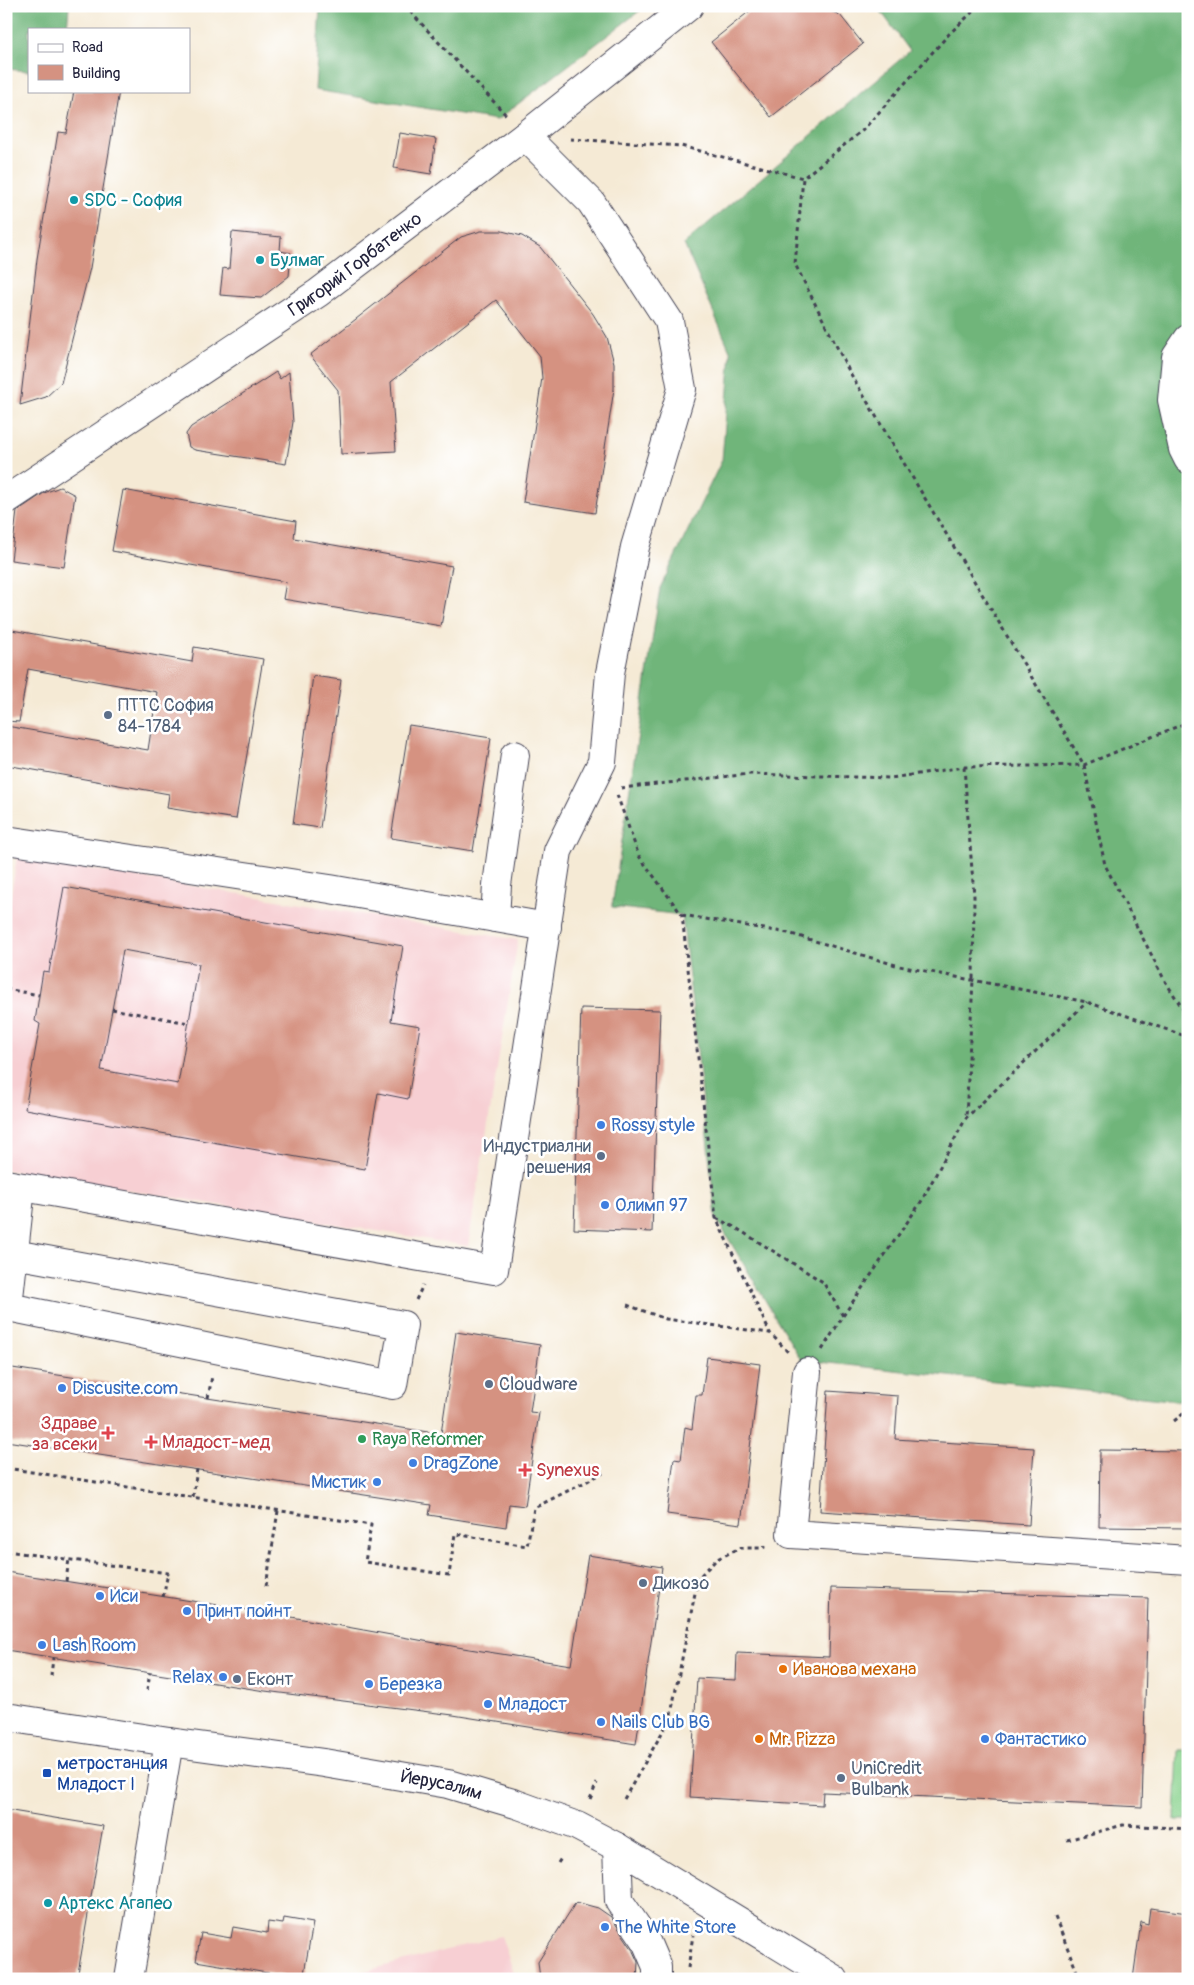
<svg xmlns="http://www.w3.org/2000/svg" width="1194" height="1985" viewBox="0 0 1194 1985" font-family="Pangolin,sans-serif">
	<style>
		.built { fill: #f7cfd3 }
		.green { fill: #8bd38f; stroke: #567a65 }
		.forest { fill: #70b57a; stroke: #496c5a }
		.building { fill: #d59281; fill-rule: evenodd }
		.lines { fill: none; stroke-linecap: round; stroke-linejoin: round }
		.minor-casing { stroke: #424052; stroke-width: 30 }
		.path { stroke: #424052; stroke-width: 3; stroke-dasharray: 4 4; stroke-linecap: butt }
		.minor { stroke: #fff; stroke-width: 28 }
		.culture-dot { fill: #0f9aa8; stroke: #fff; stroke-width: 2 }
		.service-dot { fill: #5c6f8a; stroke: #fff; stroke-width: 2 }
		.shop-dot { fill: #3f7fe0; stroke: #fff; stroke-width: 2 }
		.health-dot { fill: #e0444e; stroke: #fff; stroke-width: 2 }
		.leisure-dot { fill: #2e9e5b; stroke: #fff; stroke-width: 2 }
		.food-dot { fill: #e8710a; stroke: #fff; stroke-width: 2 }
		.transit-dot { fill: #1a4fb4; stroke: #fff; stroke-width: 2 }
		.labels { text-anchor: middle; stroke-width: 5; stroke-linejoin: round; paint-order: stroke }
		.culture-label { font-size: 18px; fill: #0d838f; stroke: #fff; text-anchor: start }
		.street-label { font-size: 18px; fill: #22223b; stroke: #fff }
		.service-label { font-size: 18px; fill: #4e5e75; stroke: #fff; text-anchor: start }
		.shop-label { font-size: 18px; fill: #366cbe; stroke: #fff; text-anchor: start }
		.health-label { font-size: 18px; fill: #be3a42; stroke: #fff; text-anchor: start }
		.leisure-label { font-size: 18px; fill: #27864d; stroke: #fff; text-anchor: start }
		.food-label { font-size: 18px; fill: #c56008; stroke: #fff; text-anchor: start }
		.transit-label { font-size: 18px; fill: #164399; stroke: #fff; text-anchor: start }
	</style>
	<rect width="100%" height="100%" fill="#fff"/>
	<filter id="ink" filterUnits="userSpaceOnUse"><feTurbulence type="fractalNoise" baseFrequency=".02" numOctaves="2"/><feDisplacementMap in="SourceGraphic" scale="10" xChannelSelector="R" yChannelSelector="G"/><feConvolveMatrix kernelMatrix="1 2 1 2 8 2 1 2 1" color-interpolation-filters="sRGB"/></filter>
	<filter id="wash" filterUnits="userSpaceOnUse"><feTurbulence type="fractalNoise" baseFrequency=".0096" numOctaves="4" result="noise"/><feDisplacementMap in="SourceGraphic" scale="20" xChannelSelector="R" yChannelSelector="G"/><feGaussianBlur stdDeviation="1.12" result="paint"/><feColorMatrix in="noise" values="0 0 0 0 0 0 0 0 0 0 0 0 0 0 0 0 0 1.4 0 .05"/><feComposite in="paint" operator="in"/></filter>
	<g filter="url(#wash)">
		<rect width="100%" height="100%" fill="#f5ead5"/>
		<path class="built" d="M 17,857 L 518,940 L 468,1246 L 6,1170 L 6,925 Z
			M 501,1936 L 516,1979 L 335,1979 Z"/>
		<path class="green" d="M 1178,1750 L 1188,1750 L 1188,1820 L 1175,1820 Z"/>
		<path class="forest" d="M 6,6 L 69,6 L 67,29 L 29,29 L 29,71 L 6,69 Z
			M 320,6 L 646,6 L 497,120 L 315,90 Z
			M 877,6 L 1188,6 L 1188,339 L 1176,357 L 1188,459 L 1188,1402 L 801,1360 L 716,1218 L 682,915 L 612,907 L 660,588 L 722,460 L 731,353 L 684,244 L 910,51 Z"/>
		<g id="blocks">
			<path class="building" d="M 756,6 L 818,6 L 840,15 L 863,44 L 771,117 L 711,42 Z
				M 74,91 L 119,91 L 90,268 L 61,383 L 46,397 L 20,405 L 37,259 L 58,132 L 66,133 Z
				M 400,133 L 436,139 L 431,174 L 394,168 Z
				M 481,231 L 502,231 L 522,236 L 540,247 L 593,314 L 607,337 L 614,363 L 614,389 L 595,513 L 523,502 L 542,378 L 540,356 L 496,300 L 391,382 L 396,451 L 341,454 L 338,390 L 310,355 L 461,237 Z
				M 232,232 L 281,237 L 280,251 L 291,253 L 289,276 L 261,298 L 220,295 L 223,268 L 229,269 Z
				M 276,372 L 280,379 L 289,372 L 293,422 L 286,464 L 195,450 L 189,447 L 186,434 L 191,427 Z
				M 60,487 L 75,495 L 64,567 L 11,560 L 17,511 L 44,493 Z
				M 123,490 L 296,521 L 294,538 L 452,566 L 441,626 L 283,599 L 286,582 L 112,551 Z
				M 6,629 L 192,662 L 194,647 L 263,659 L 236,819 L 167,808 L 169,794 L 6,765 L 6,726 L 148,750 L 157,692 L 28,669 L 19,722 L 6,721 Z
				M 313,676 L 341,680 L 320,828 L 293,824 Z
				M 409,725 L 491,738 L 473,851 L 391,838 Z
				M 64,887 L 403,946 L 391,1021 L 420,1026 L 408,1099 L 378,1093 L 365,1169 L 25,1109 L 40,1024 L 35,1021 L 43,971 L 49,972 ZM 123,950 L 199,964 L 178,1084 L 101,1070 Z
				M 581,1008 L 660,1010 L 652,1232 L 574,1229 Z
				M 456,1332 L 540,1345 L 530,1412 L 539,1413 L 525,1506 L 509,1504 L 506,1527 L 429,1515 L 431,1505 L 6,1441 L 6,1367 L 441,1434 Z
				M 707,1357 L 760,1364 L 741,1524 L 667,1514 L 674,1459 L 681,1460 L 685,1427 L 692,1429 L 696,1395 L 702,1395 Z
				M 828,1391 L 898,1396 L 895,1439 L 1034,1448 L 1029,1525 L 820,1511 Z
				M 1100,1450 L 1188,1451 L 1188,1528 L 1099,1527 Z
				M 588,1555 L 662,1567 L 636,1744 L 453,1715 L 265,1691 L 6,1650 L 6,1572 L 275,1614 L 463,1648 L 571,1665 Z
				M 831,1588 L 1148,1598 L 1142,1807 L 823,1792 L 822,1805 L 690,1797 L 697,1678 L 736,1680 L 737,1653 L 829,1657 Z
				M 6,1810 L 103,1826 L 77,1979 L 6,1979 Z
				M 576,1902 L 598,1908 L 611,1917 L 631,1947 L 638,1962 L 637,1979 L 540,1979 L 538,1962 Z
				M 1150,1908 L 1188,1913 L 1188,1979 L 1133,1979 L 1141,1922 L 1148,1924 Z
				M 284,1918 L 313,1923 L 303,1979 L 196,1961 L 201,1933 L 231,1938 L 233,1927 L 267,1933 L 268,1922 L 283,1924 Z"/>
		</g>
	</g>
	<g filter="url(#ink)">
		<use href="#blocks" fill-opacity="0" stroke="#424052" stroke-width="1"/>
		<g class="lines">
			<g class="minor-casing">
				<g id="minor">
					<path d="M 1188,339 L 1176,357 L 1172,400 L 1183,449 L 1188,459"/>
					<path id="s1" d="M 6,500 L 318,293 L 525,136 L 689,6"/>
					<path d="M 6,840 L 330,889 L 547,927"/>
					<path d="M 495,918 L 497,885 L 515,755"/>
					<path d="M 6,1184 L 494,1270 L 558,851 L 602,762 L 610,673 L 635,547 L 682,389 L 669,321 L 591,202 L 525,136"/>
					<path d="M 14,1254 L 403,1325 L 393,1385 L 8,1307 L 21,1187"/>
					<path d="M 807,1372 L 791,1534 L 1188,1560"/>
					<path id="s2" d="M 6,1717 L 169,1742 L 324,1763 L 448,1784 L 516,1804 L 577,1826 L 617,1847 L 834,1979"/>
					<path d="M 617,1847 L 619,1901 L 645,1939 L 657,1967 L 657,1979"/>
					<path d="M 129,1979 L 169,1742"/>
				</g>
			</g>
			<path class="path" d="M 405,6 L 506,115
				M 979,6 L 949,34 L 863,130 L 803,178 L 795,264 L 849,371 L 1084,765 L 1105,865 L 1165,981 L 1188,1017
				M 570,139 L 681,146 L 803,178
				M 964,767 L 974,896 L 973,980 L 966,1118
				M 621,788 L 750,774 L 891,778 L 964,767 L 1084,765 L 1188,722
				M 617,795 L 639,856 L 682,915 L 716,1218 L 770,1333
				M 682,915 L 788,933 L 899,966 L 1087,1002 L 1188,1037
				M 6,989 L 39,995
				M 112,1009 L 189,1023
				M 716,1218 L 736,1228 L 823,1282 L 843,1316 L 822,1350
				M 416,1300 L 423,1285
				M 627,1305 L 666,1319 L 770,1333 L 788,1352
				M 843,1316 L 921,1202 L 966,1118 L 1087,1002
				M 208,1398 L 212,1376
				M 1174,1421 L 1188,1410
				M 6,1468 L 371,1525 L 365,1562 L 449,1575 L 455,1534 L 527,1546 L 534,1508 L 603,1473
				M 193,1497 L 197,1469
				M 6,1551 L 168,1573 L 163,1597
				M 66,1581 L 69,1559
				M 266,1586 L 278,1511
				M 51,1676 L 53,1658
				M 147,1690 L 150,1673
				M 590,1799 L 597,1783
				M 624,1799 L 670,1719 L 698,1578 L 717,1559 L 740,1548 L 763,1548 L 766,1546
				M 1067,1840 L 1123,1825 L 1188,1829
				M 558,1863 L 562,1857
				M 1055,1917 L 1080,1979
				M 688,1968 L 693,1935"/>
			<use href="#minor" class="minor"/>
		</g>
	</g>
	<g class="culture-dot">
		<circle cx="74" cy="200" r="5"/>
		<circle cx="260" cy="260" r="5"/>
		<circle cx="48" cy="1903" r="5"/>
	</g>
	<g class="service-dot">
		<circle cx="108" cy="715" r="5"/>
		<circle cx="601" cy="1156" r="5"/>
		<circle cx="489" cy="1384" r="5"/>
		<circle cx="643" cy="1583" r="5"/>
		<circle cx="237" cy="1679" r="5"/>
		<circle cx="841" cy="1778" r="5"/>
	</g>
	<g class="shop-dot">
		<circle cx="601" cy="1125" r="5"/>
		<circle cx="605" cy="1205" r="5"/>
		<circle cx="62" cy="1388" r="5"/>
		<circle cx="413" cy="1463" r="5"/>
		<circle cx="377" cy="1482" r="5"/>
		<circle cx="100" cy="1596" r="5"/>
		<circle cx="187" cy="1611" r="5"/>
		<circle cx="42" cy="1645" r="5"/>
		<circle cx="223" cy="1677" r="5"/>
		<circle cx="369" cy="1684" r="5"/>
		<circle cx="488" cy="1704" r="5"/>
		<circle cx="601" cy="1722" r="5"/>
		<circle cx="985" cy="1739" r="5"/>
		<circle cx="605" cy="1927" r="5"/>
	</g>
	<g class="health-dot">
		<path d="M105.5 1425.5h5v5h5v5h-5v5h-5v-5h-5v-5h5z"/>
		<path d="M148.5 1434.5h5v5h5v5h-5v5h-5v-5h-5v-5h5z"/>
		<path d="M522.5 1462.5h5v5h5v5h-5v5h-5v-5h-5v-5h5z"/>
	</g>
	<circle class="leisure-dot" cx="362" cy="1439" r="5"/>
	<g class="food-dot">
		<circle cx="783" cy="1669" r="5"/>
		<circle cx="759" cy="1739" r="5"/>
	</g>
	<rect class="transit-dot" x="42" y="1768" width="10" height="10" rx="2.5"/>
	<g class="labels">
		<g class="culture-label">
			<text x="84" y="206">SDC - София</text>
			<text x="270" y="266">Булмаг</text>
			<text x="58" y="1909">Артекс Агапео</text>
		</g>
		<g class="street-label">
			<text dy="6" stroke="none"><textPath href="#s1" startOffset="421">Григорий Горбатенко</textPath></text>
			<text dy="6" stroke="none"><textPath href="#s2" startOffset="441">Йерусалим</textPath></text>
		</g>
		<g class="service-label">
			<text x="118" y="711">ПТТС София<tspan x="118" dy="21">84-1784</tspan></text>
			<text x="591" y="1152" text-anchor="end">Индустриални<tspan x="591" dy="21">решения</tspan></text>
			<text x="499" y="1390">Cloudware</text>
			<text x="653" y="1589">Дикозо</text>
			<text x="247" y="1685">Еконт</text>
			<text x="851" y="1774">UniCredit<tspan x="851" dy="21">Bulbank</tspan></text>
		</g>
		<g class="shop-label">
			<text x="611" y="1131">Rossy style</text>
			<text x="615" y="1211">Олимп 97</text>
			<text x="72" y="1394">Discusite.com</text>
			<text x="423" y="1469">DragZone</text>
			<text x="367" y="1488" text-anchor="end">Мистик</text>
			<text x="110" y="1602">Иси</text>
			<text x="197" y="1617">Принт пойнт</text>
			<text x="52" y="1651">Lash Room</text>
			<text x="213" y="1683" text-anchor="end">Relax</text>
			<text x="379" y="1690">Березка</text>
			<text x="498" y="1710">Младост</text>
			<text x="611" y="1728">Nails Club BG</text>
			<text x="995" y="1745">Фантастико</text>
			<text x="615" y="1933">The White Store</text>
		</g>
		<g class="health-label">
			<text x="97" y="1429" text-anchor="end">Здраве<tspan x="97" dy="21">за всеки</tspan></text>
			<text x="162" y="1448">Младост-мед</text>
			<text x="536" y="1476">Synexus</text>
		</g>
		<g class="leisure-label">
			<text x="372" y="1445">Raya Reformer</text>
		</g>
		<g class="food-label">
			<text x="793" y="1675">Иванова механа</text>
			<text x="769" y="1745">Mr. Pizza</text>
		</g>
		<g class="transit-label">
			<text x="57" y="1769">метростанция<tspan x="57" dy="21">Младост I</tspan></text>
		</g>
	</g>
	<rect width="1194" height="1985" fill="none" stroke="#fff" stroke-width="25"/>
	<rect x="28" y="28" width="162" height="65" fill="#ffffff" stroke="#a7a7b1"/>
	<rect x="38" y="44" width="25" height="8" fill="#ffffff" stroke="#a7a7b1"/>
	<text x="72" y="52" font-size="15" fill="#22223b">Road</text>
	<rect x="38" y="65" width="25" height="15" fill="#d59281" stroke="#a7a7b1"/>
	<text x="72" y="78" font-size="15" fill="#22223b">Building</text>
</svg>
